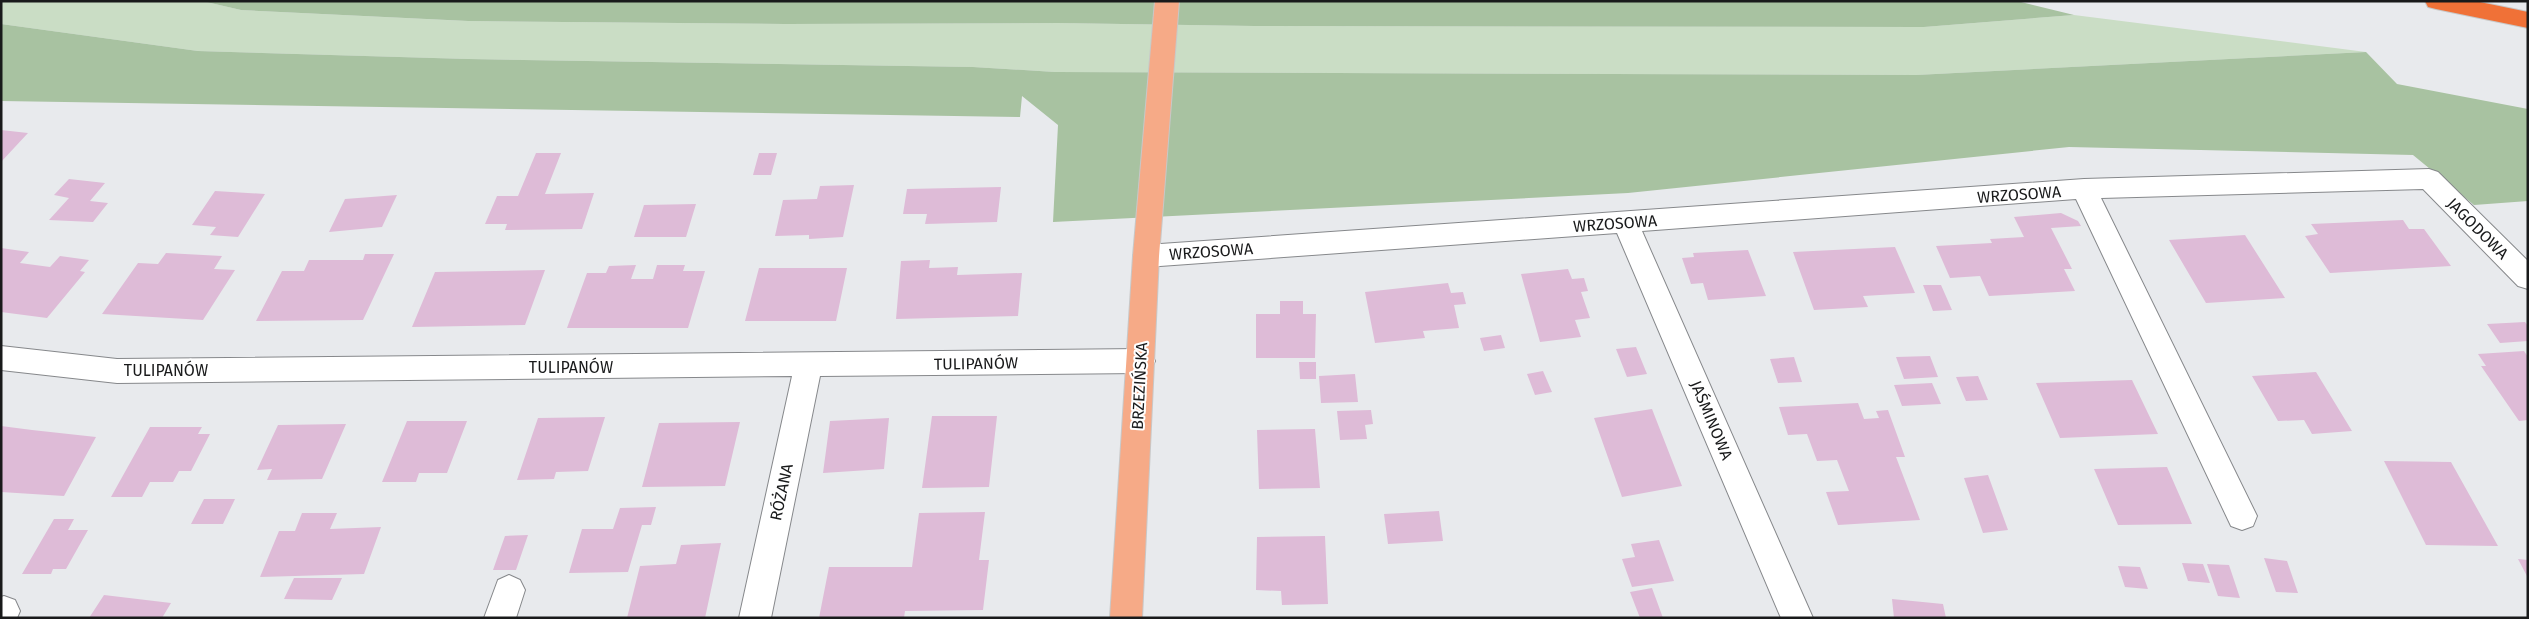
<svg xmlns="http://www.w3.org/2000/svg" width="2529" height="619" viewBox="0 0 2529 619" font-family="'Fira Sans',sans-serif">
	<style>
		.green { fill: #caddc5 }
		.forest { fill: #a8c2a1 }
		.building { fill: #debbd7 }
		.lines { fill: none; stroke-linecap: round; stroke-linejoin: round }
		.minor-casing { stroke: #86888b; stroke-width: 2 }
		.major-casing { stroke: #c8c8c8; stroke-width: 2 }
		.highway-casing { stroke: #c8c8c8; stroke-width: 2 }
		.minor { fill: #fff; fill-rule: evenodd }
		.major { fill: #f6aa87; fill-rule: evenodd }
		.highway { fill: #f07137; fill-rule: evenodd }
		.labels { text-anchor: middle; stroke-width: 4; stroke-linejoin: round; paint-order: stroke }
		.street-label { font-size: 16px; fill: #191a1b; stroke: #fff }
	</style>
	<rect width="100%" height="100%" fill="#e8eaed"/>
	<path class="green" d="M 1,1 L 202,1 L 241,10 L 467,21 L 785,24 L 1057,23 L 1254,26 L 1924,27 L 2074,15 L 2366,52 L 1916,75 L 1055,72 L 973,67 L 468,59 L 198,51 L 1,24 Z"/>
	<path class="forest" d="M 202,1 L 2017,1 L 2074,15 L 1924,27 L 1254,26 L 1057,23 L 785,24 L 468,21 L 241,10 Z
		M 1,24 L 198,51 L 468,59 L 973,67 L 1055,72 L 1916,75 L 2366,52 L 2397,84 L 2528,109 L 2528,201 L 2474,205 L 2413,155 L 2069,147 L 1628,193 L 1053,222 L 1058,125 L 1022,96 L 1020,117 L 1,101 Z"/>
	<path class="building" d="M 1,130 L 28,133 L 1,162 Z
		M 536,153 L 561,153 L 545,194 L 594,193 L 582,229 L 505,230 L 507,224 L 485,224 L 497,196 L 518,196 Z
		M 759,153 L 777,153 L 771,175 L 753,175 Z
		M 69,179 L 105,183 L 90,201 L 108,203 L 93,222 L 49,220 L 69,198 L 54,195 Z
		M 854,185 L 843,237 L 809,239 L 809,235 L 775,236 L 783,200 L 817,199 L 820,186 Z
		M 1001,187 L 997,222 L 925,224 L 927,214 L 903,214 L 907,189 Z
		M 215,191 L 265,194 L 238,237 L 210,235 L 216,227 L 192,225 Z
		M 397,195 L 382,227 L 329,232 L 345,199 Z
		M 696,204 L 686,237 L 634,237 L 644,205 Z
		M 2061,213 L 2078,221 L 2081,226 L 2051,228 L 2072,269 L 2064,269 L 2075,291 L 1989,296 L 1980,276 L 1950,278 L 1936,246 L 1992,243 L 1990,239 L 2024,237 L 2014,217 Z
		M 2403,220 L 2409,229 L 2424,229 L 2451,266 L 2330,273 L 2305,236 L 2318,234 L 2311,224 Z
		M 2245,235 L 2285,298 L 2206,303 L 2169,240 Z
		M 1895,247 L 1915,293 L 1863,296 L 1868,307 L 1814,310 L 1793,252 Z
		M 1,248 L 29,252 L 20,263 L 50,267 L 60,256 L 89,260 L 80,271 L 85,272 L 47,318 L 1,312 Z
		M 1748,250 L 1766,296 L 1708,300 L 1703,283 L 1691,284 L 1682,258 L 1694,257 L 1693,253 Z
		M 166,253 L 222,256 L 214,269 L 235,270 L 203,320 L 102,314 L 138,263 L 158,264 Z
		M 365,254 L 394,254 L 363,320 L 256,321 L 282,271 L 304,271 L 309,260 L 363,260 Z
		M 930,260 L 929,268 L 958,267 L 957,275 L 1022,273 L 1018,316 L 896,319 L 901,261 Z
		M 636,265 L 631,279 L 653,279 L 657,265 L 685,265 L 683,271 L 705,271 L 688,328 L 567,328 L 587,273 L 606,273 L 609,266 Z
		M 759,268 L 847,268 L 836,321 L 745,321 Z
		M 1568,269 L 1572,279 L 1584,278 L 1588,291 L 1581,292 L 1590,318 L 1575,320 L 1581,337 L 1540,342 L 1521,274 Z
		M 545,270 L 525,325 L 412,327 L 435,272 Z
		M 1448,283 L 1451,293 L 1463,292 L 1466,304 L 1454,305 L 1459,328 L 1423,331 L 1425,338 L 1375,343 L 1365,292 Z
		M 1923,285 L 1941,285 L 1952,310 L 1933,311 Z
		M 1280,301 L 1303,301 L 1303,314 L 1316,314 L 1315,358 L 1256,358 L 1256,314 L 1280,314 Z
		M 2525,322 L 2528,326 L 2528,341 L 2500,343 L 2487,324 Z
		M 1501,335 L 1505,348 L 1484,351 L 1480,338 Z
		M 1636,347 L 1647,374 L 1627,377 L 1616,349 Z
		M 2524,351 L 2528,357 L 2528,420 L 2519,421 L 2481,366 L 2486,366 L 2478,354 Z
		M 1930,356 L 1938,377 L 1904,379 L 1896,357 Z
		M 1794,357 L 1802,382 L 1778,383 L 1770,359 Z
		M 1299,362 L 1316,362 L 1316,379 L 1300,379 Z
		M 1543,371 L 1552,392 L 1535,395 L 1527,374 Z
		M 2316,372 L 2352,431 L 2312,434 L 2304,420 L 2278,421 L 2252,376 Z
		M 1355,374 L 1358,402 L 1321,403 L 1319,376 Z
		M 1978,376 L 1988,400 L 1966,401 L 1956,377 Z
		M 2132,380 L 2158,434 L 2060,438 L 2036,383 Z
		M 1932,383 L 1941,404 L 1902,406 L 1894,385 Z
		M 1858,403 L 1864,419 L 1879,418 L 1876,411 L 1888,410 L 1905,457 L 1896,457 L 1920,520 L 1838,525 L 1826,492 L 1849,491 L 1837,460 L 1817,461 L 1807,434 L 1788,435 L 1779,407 Z
		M 1652,409 L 1682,486 L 1622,497 L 1594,418 Z
		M 1371,410 L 1373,424 L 1365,425 L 1367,439 L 1340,440 L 1337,411 Z
		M 932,416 L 997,416 L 989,487 L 922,488 Z
		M 605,417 L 588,471 L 556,472 L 554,479 L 517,480 L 538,418 Z
		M 889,418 L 884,469 L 823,473 L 830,421 Z
		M 407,421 L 467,421 L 447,473 L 419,473 L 416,482 L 382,482 Z
		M 740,422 L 725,486 L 642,487 L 659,423 Z
		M 346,424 L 322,479 L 267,480 L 272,469 L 257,470 L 278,425 Z
		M 1,426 L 32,430 L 96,437 L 64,496 L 1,492 Z
		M 150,427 L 202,427 L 198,434 L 210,434 L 191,471 L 179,471 L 173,482 L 150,482 L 142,497 L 111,497 Z
		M 1315,429 L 1320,488 L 1259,489 L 1257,430 Z
		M 2384,461 L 2451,462 L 2498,546 L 2426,545 Z
		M 2167,467 L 2192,524 L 2118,525 L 2094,469 Z
		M 1988,475 L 2008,530 L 1983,533 L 1964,478 Z
		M 204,499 L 235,499 L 223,524 L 191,524 Z
		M 656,507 L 651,525 L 642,525 L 628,572 L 569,573 L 582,529 L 613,529 L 620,508 Z
		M 1439,511 L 1443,541 L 1388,544 L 1384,514 Z
		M 985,512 L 979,560 L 989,560 L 983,610 L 905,611 L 904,618 L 819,618 L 829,567 L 912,567 L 919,513 Z
		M 302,513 L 337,513 L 330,529 L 381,527 L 364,574 L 260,577 L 279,531 L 295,531 Z
		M 54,519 L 74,519 L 68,530 L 88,530 L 66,569 L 53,569 L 51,574 L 22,574 Z
		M 528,535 L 516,570 L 493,570 L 505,536 Z
		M 1325,536 L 1328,604 L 1282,605 L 1281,591 L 1256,590 L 1257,537 Z
		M 1659,540 L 1674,581 L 1632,587 L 1622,559 L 1635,557 L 1631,544 Z
		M 721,543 L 705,618 L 627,618 L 640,566 L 676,564 L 681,545 Z
		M 2264,558 L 2287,561 L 2298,593 L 2276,592 Z
		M 2518,559 L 2528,560 L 2528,578 Z
		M 2182,563 L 2203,564 L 2210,583 L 2188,581 Z
		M 2207,564 L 2229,565 L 2240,598 L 2218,596 Z
		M 2118,566 L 2140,567 L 2148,589 L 2125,587 Z
		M 294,578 L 342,578 L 332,600 L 284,599 Z
		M 1652,588 L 1663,618 L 1640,618 L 1630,592 Z
		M 104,595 L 171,603 L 162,618 L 89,618 Z
		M 1892,599 L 1943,604 L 1946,618 L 1894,618 Z"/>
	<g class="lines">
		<g class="minor-casing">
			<path id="minor" d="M 2429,169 L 2438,172 L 2528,261 L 2528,289 L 2518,286 L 2423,189 L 2101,198 L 2257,516 L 2253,526 L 2242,530 L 2231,526 L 2076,199 L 1642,231 L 1813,618 L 1781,618 L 1617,233 L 1146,267 L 1137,263 L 1133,256 L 1137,249 L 1146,245 L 2084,179 Z
				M 1,346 L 117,359 L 1141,349 L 1151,353 L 1155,361 L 1151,369 L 1141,373 L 820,376 L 771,618 L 739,618 L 792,376 L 117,383 L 1,370 Z
				M 509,575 L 520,580 L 525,590 L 516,618 L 484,618 L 498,580 Z
				M 4,596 L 15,600 L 20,611 L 17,618 L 1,618 L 1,597 Z"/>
		</g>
		<g class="major-casing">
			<path id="major" d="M 1155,1 L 1179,1 L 1159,256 L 1142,618 L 1110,618 L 1133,256 Z"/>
		</g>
		<g class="highway-casing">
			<path id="highway" d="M 2425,1 L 2475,1 L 2528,12 L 2528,28 L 2436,9 L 2428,7 Z"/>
		</g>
		<use href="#minor" class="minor"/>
		<use href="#major" class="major"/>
		<use href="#highway" class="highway"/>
	</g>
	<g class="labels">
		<g class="street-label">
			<text transform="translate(2019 194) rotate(-4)" y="6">WRZOSOWA</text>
			<text transform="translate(1615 223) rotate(-4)" y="6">WRZOSOWA</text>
			<text transform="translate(2478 228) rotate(45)" y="6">JAGODOWA</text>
			<text transform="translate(1211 251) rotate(-4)" y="6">WRZOSOWA</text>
			<text transform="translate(976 363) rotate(-1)" y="6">TULIPANÓW</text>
			<text x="571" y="373">TULIPANÓW</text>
			<text x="166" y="376">TULIPANÓW</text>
			<text transform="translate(1139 386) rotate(-87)" y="6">BRZEZIŃSKA</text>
			<text transform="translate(1712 420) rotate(67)" y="6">JAŚMINOWA</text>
			<text transform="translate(781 492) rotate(-78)" y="6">RÓŻANA</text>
		</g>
	</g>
	<rect width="2529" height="619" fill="none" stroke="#191a1b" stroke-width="5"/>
</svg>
